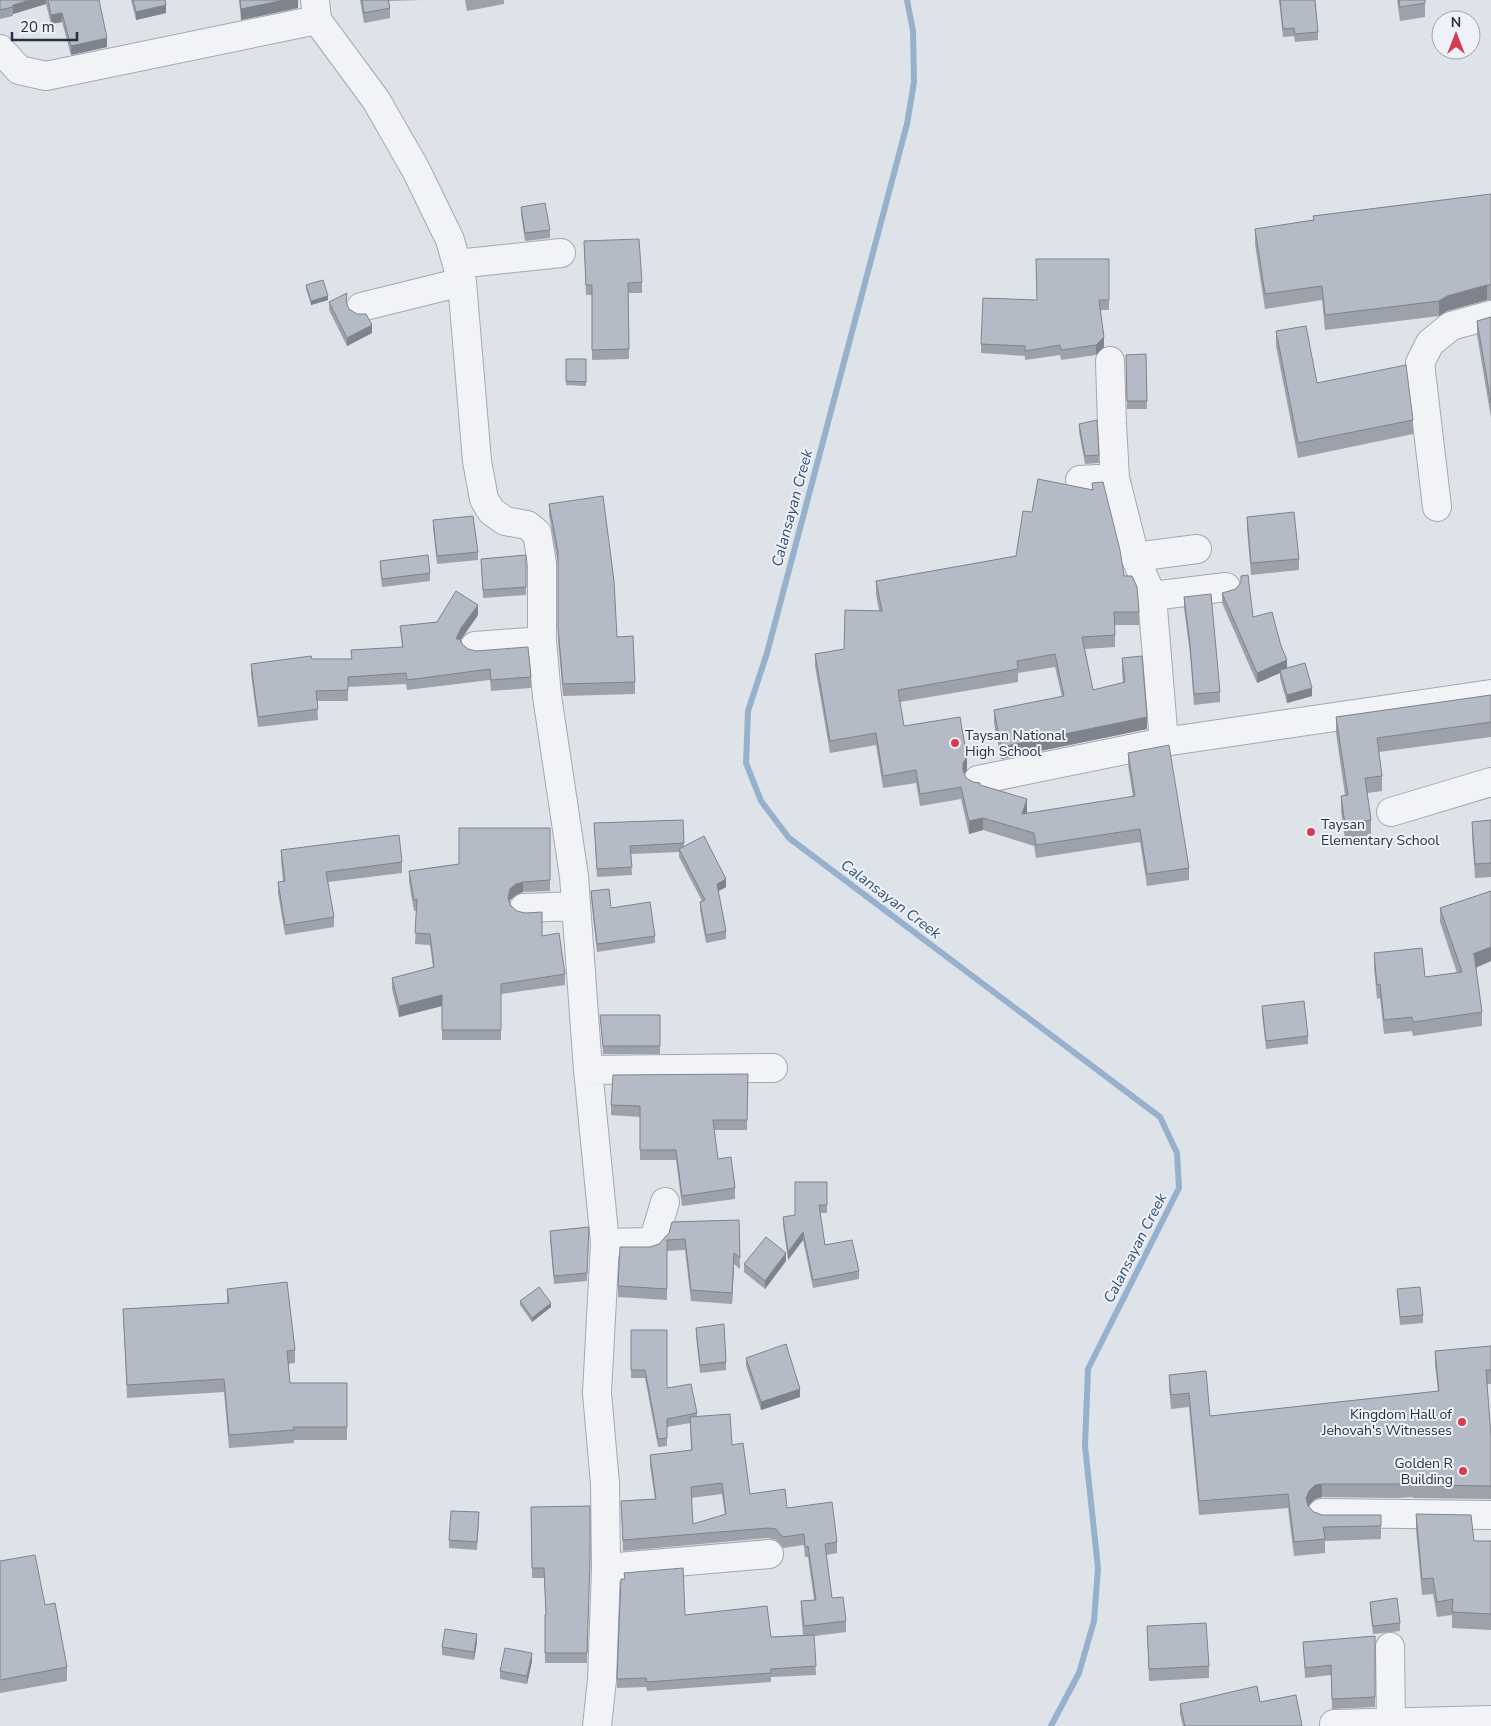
<svg xmlns="http://www.w3.org/2000/svg" width="1491" height="1726" viewBox="0 0 1491 1726" font-family="'Nunito Sans',sans-serif">
	<style>
		.lines { fill: none; stroke-linecap: round; stroke-linejoin: round }
		.stream { stroke: #97b0cb; stroke-width: 6 }
		.minor-casing { stroke: #a3a9b3; stroke-width: 30 }
		.minor { stroke: #f1f3f7; stroke-width: 28 }
		.wall { fill: #9ca1aa; fill-rule: evenodd }
		.shaded-wall { fill: #7f838b }
		.building { fill: #b5bbc6; stroke: #7f838b; fill-rule: evenodd }
		.poi-dot { fill: #d63b53; stroke: #eef1f6; stroke-width: 2 }
		.labels { text-anchor: middle; stroke-width: 4; stroke-linejoin: round; paint-order: stroke }
		.poi-label { font-size: 14px; fill: #263041; stroke: #eef1f6; text-anchor: start }
		.water-label { font-size: 15px; font-style: italic; fill: #2e4f77; stroke: #eef1f6 }
	</style>
	<rect width="100%" height="100%" fill="#dee2e9"/>
	<g class="lines">
		<path class="stream" d="M 907,0 L 913,31 L 914,82 L 907,124 L 767,653 L 748,711 L 746,763 L 761,801 L 789,838 L 1160,1117 L 1177,1153 L 1179,1188 L 1088,1369 L 1085,1446 L 1098,1568 L 1094,1621 L 1079,1673 L 1051,1726"/>
		<g class="minor-casing">
			<path id="minor" d="M 315,0 L 317,20 L 376,100 L 416,170 L 450,240 L 462,282 L 477,461 L 484,499 L 491,511 L 505,521 L 527,525 L 537,533 L 542,564 L 542,641 L 547,696 L 574,876 L 588,1070 L 605,1243 L 597,1393 L 605,1484 L 606,1568 L 602,1680 L 597,1726
				M 0,49 L 19,70 L 46,76 L 317,20
				M 457,264 L 561,253
				M 361,307 L 462,282
				M 1110,361 L 1112,424 L 1115,478 L 1135,557 L 1152,596 L 1164,742
				M 1080,480 L 1115,478
				M 1437,507 L 1420,363 L 1430,343 L 1451,326 L 1491,315
				M 1135,557 L 1197,549
				M 1152,596 L 1226,587
				M 475,646 L 542,641
				M 978,780 L 1164,742 L 1491,694
				M 1391,812 L 1491,782
				M 524,908 L 576,906
				M 588,1070 L 773,1068
				M 605,1243 L 650,1242 L 654,1239 L 665,1202
				M 1322,1513 L 1491,1515
				M 606,1568 L 769,1554
				M 1390,1647 L 1391,1724
				M 1334,1724 L 1491,1720"/>
		</g>
		<use href="#minor" class="minor"/>
	</g>
	<path class="wall" d="M 0,0 L 99,0 L 107,47 L 71,55 L 62,22 L 51,24 L 46,4 L 13,14 L 13,16 L 0,19 Z
		M 131,0 L 165,0 L 166,13 L 136,20 Z
		M 239,0 L 298,0 L 298,8 L 241,20 Z
		M 360,0 L 422,0 L 389,1 L 390,8 L 390,18 L 364,23 Z
		M 465,0 L 504,0 L 504,4 L 467,11 Z
		M 1279,0 L 1315,0 L 1318,32 L 1318,40 L 1295,42 L 1294,36 L 1283,37 Z
		M 1397,0 L 1425,0 L 1425,17 L 1400,21 Z
		M 1491,194 L 1491,300 L 1487,300 L 1447,311 L 1439,316 L 1325,330 L 1322,300 L 1265,309 L 1255,244 L 1255,229 L 1313,220 L 1313,216 Z
		M 521,207 L 550,230 L 550,238 L 525,241 L 521,215 Z
		M 584,241 L 642,282 L 642,293 L 628,293 L 629,359 L 592,360 L 592,295 L 586,295 Z
		M 1109,259 L 1109,310 L 1100,310 L 1104,347 L 1096,355 L 1061,360 L 1060,355 L 1025,360 L 1025,356 L 981,353 L 981,344 L 1037,300 Z
		M 306,285 L 328,300 L 311,305 L 306,289 Z
		M 329,302 L 346,304 L 349,309 L 372,333 L 347,346 L 329,310 Z
		M 1491,317 L 1491,418 L 1477,335 L 1477,321 Z
		M 1276,331 L 1317,383 L 1413,420 L 1413,434 L 1298,458 L 1276,346 Z
		M 1146,354 L 1147,409 L 1127,409 L 1126,355 Z
		M 566,359 L 586,359 L 586,386 L 566,385 Z
		M 1079,424 L 1099,455 L 1099,463 L 1085,464 L 1079,432 Z
		M 1092,483 L 1124,576 L 1139,612 L 1139,625 L 1115,625 L 1115,647 L 1085,649 L 1093,690 L 1123,683 L 1122,671 L 1122,658 L 1147,729 L 1001,759 L 994,723 L 994,710 L 1062,697 L 1055,667 L 1018,673 L 1018,682 L 900,702 L 904,726 L 967,770 L 964,774 L 966,778 L 973,782 L 980,785 L 1027,812 L 1026,814 L 1133,797 L 1128,765 L 1128,753 L 1189,868 L 1189,880 L 1147,886 L 1140,842 L 1036,858 L 1034,846 L 983,830 L 969,834 L 961,799 L 920,806 L 916,783 L 883,788 L 876,745 L 830,753 L 815,666 L 815,654 L 844,649 L 879,611 L 876,594 L 876,581 L 1016,556 L 1032,512 L 1092,489 Z
		M 549,504 L 617,637 L 635,682 L 635,694 L 563,696 L 558,640 L 558,564 L 549,515 Z
		M 1247,517 L 1299,559 L 1299,570 L 1251,575 L 1247,529 Z
		M 433,520 L 478,552 L 478,560 L 437,564 L 433,528 Z
		M 526,555 L 526,595 L 483,598 L 481,559 Z
		M 380,561 L 430,573 L 430,581 L 382,587 L 380,569 Z
		M 1222,593 L 1253,617 L 1287,668 L 1312,696 L 1287,703 L 1280,678 L 1280,673 L 1257,683 L 1222,603 Z
		M 1184,597 L 1220,692 L 1220,702 L 1194,705 L 1190,654 L 1184,608 Z
		M 478,615 L 461,640 L 462,644 L 468,649 L 531,677 L 531,688 L 491,691 L 490,680 L 407,690 L 406,684 L 348,687 L 348,701 L 317,701 L 318,720 L 258,727 L 251,674 L 251,664 L 312,659 L 351,659 L 351,650 L 402,647 L 400,626 L 437,622 Z
		M 1491,695 L 1491,737 L 1379,752 L 1382,776 L 1382,791 L 1367,793 L 1371,820 L 1371,835 L 1345,839 L 1341,811 L 1341,796 L 1345,795 L 1336,733 L 1336,717 Z
		M 683,820 L 684,846 L 726,887 L 718,891 L 726,931 L 726,939 L 706,943 L 700,910 L 700,902 L 702,901 L 679,857 L 679,852 L 631,854 L 632,875 L 597,877 L 594,823 Z
		M 1491,820 L 1491,877 L 1475,878 L 1472,836 L 1472,822 Z
		M 550,828 L 550,891 L 523,892 L 516,895 L 510,900 L 510,903 L 511,906 L 542,936 L 565,974 L 565,985 L 501,994 L 501,1040 L 442,1040 L 442,1006 L 399,1017 L 392,989 L 392,978 L 433,967 L 430,945 L 415,944 L 417,910 L 414,911 L 409,882 L 409,871 L 459,864 Z
		M 281,850 L 402,862 L 402,873 L 328,882 L 334,917 L 334,927 L 285,935 L 278,893 L 278,882 L 283,881 L 281,860 Z
		M 591,891 L 611,908 L 655,936 L 655,943 L 597,952 L 591,899 Z
		M 1491,891 L 1491,961 L 1476,967 L 1482,1012 L 1482,1026 L 1413,1036 L 1412,1031 L 1384,1034 L 1380,998 L 1377,999 L 1374,967 L 1374,953 L 1425,977 L 1457,973 L 1440,922 L 1440,908 Z
		M 1262,1006 L 1308,1036 L 1308,1044 L 1266,1049 L 1262,1014 Z
		M 600,1015 L 660,1015 L 660,1054 L 603,1054 Z
		M 748,1074 L 747,1130 L 714,1130 L 718,1159 L 735,1188 L 735,1199 L 682,1206 L 676,1160 L 640,1160 L 640,1117 L 611,1115 L 611,1105 Z
		M 827,1182 L 827,1213 L 820,1213 L 825,1245 L 859,1271 L 859,1279 L 813,1288 L 803,1240 L 788,1260 L 783,1225 L 783,1217 L 795,1215 Z
		M 739,1220 L 740,1269 L 734,1264 L 732,1304 L 691,1301 L 685,1250 L 667,1251 L 667,1300 L 618,1297 L 618,1286 L 650,1247 L 659,1244 L 669,1233 Z
		M 589,1227 L 587,1281 L 554,1284 L 550,1239 L 550,1231 Z
		M 786,1261 L 765,1289 L 744,1272 L 744,1264 Z
		M 227,1289 L 295,1350 L 295,1363 L 288,1364 L 290,1383 L 347,1383 L 347,1440 L 294,1440 L 294,1443 L 229,1448 L 224,1392 L 127,1398 L 123,1309 L 227,1303 Z
		M 1397,1289 L 1423,1315 L 1423,1323 L 1400,1325 Z
		M 520,1301 L 551,1307 L 532,1322 L 520,1305 Z
		M 696,1328 L 726,1362 L 726,1370 L 700,1373 L 696,1336 Z
		M 631,1330 L 667,1388 L 697,1413 L 697,1416 L 732,1445 L 750,1494 L 787,1508 L 837,1542 L 837,1553 L 826,1555 L 832,1598 L 846,1621 L 846,1632 L 814,1636 L 816,1675 L 771,1677 L 771,1682 L 647,1691 L 646,1687 L 617,1688 L 617,1679 L 685,1615 L 771,1637 L 803,1635 L 801,1612 L 801,1601 L 814,1600 L 808,1557 L 805,1557 L 804,1545 L 783,1548 L 776,1540 L 768,1538 L 623,1551 L 621,1501 L 655,1499 L 650,1466 L 650,1455 L 691,1450 L 690,1423 L 667,1427 L 667,1446 L 658,1447 L 645,1378 L 631,1378 ZM 722,1494 L 725,1515 L 693,1524 L 691,1498 Z
		M 1491,1346 L 1491,1384 L 1487,1384 L 1491,1436 L 1491,1499 L 1413,1498 L 1413,1497 L 1397,1498 L 1322,1497 L 1315,1499 L 1308,1506 L 1314,1512 L 1322,1515 L 1381,1515 L 1381,1539 L 1325,1541 L 1325,1553 L 1294,1556 L 1288,1508 L 1199,1515 L 1189,1407 L 1171,1409 L 1169,1388 L 1169,1375 L 1206,1371 L 1210,1416 L 1438,1391 L 1435,1365 L 1435,1351 Z
		M 746,1358 L 800,1397 L 761,1410 L 746,1366 Z
		M 590,1506 L 587,1663 L 545,1663 L 545,1615 L 546,1615 L 544,1578 L 532,1578 L 531,1507 Z
		M 1416,1514 L 1474,1541 L 1491,1541 L 1491,1630 L 1452,1628 L 1452,1615 L 1437,1617 L 1433,1594 L 1422,1595 L 1416,1530 Z
		M 479,1520 L 477,1550 L 449,1548 L 449,1540 Z
		M 0,1561 L 45,1605 L 67,1667 L 67,1681 L 0,1693 Z
		M 1370,1602 L 1400,1623 L 1400,1631 L 1373,1634 L 1370,1610 Z
		M 1147,1626 L 1209,1666 L 1209,1678 L 1149,1681 Z
		M 1375,1636 L 1375,1707 L 1332,1709 L 1331,1675 L 1305,1678 L 1303,1642 Z
		M 477,1642 L 474,1660 L 442,1655 L 442,1647 Z
		M 532,1661 L 527,1684 L 500,1679 L 500,1671 Z
		M 1260,1702 L 1302,1726 L 1183,1726 L 1180,1714 L 1180,1704 Z"/>
	<path class="shaded-wall" d="M 30,0 L 46,0 L 46,4 L 13,14 L 13,5 Z
		M 284,0 L 298,0 L 298,8 L 241,20 L 241,9 Z
		M 166,5 L 166,13 L 136,20 L 136,12 Z
		M 62,13 L 62,22 L 51,24 L 51,15 Z
		M 107,38 L 107,47 L 71,55 L 71,46 Z
		M 1487,285 L 1487,300 L 1447,311 L 1439,316 L 1439,301 L 1447,296 Z
		M 328,296 L 328,300 L 311,305 L 311,301 Z
		M 372,325 L 372,333 L 347,346 L 347,338 Z
		M 1104,337 L 1104,347 L 1096,355 L 1096,345 Z
		M 478,605 L 478,615 L 461,639 L 456,650 L 456,639 L 461,628 Z
		M 1287,660 L 1287,670 L 1280,670 L 1280,673 L 1257,683 L 1257,673 Z
		M 1312,688 L 1312,696 L 1287,703 L 1287,695 Z
		M 1147,717 L 1147,729 L 1001,759 L 1001,747 Z
		M 967,757 L 967,770 L 963,776 L 963,783 L 963,763 Z
		M 1027,799 L 1027,812 L 1022,827 L 1022,814 Z
		M 983,818 L 983,830 L 969,834 L 969,821 Z
		M 726,879 L 726,887 L 717,892 L 717,884 Z
		M 523,882 L 523,892 L 516,895 L 510,900 L 508,909 L 508,898 L 510,889 L 516,884 Z
		M 1491,947 L 1491,961 L 1473,969 L 1473,954 Z
		M 442,995 L 442,1006 L 399,1017 L 399,1006 Z
		M 803,1232 L 803,1240 L 788,1260 L 788,1252 Z
		M 734,1253 L 734,1264 L 732,1304 L 732,1293 Z
		M 786,1253 L 786,1261 L 765,1289 L 765,1281 Z
		M 551,1303 L 551,1307 L 532,1322 L 532,1318 Z
		M 800,1389 L 800,1397 L 761,1410 L 761,1402 Z
		M 1322,1484 L 1322,1497 L 1315,1499 L 1309,1505 L 1306,1512 L 1306,1498 L 1309,1491 L 1315,1485 Z
		M 477,1634 L 477,1642 L 474,1660 L 474,1652 Z
		M 532,1653 L 532,1661 L 527,1684 L 527,1676 Z"/>
	<path class="building" d="M 0,0 L 30,0 L 13,5 L 13,7 L 0,10 Z
		M 48,0 L 99,0 L 107,38 L 71,46 L 62,13 L 51,15 Z
		M 133,0 L 165,0 L 166,5 L 136,12 Z
		M 240,0 L 284,0 L 241,9 Z
		M 362,0 L 388,0 L 390,8 L 364,13 Z
		M 1280,0 L 1315,0 L 1318,32 L 1295,34 L 1294,28 L 1283,29 Z
		M 1399,0 L 1425,0 L 1425,3 L 1400,7 Z
		M 1491,194 L 1491,285 L 1487,285 L 1447,296 L 1439,301 L 1325,315 L 1322,286 L 1265,294 L 1255,229 L 1314,220 L 1313,216 Z
		M 545,203 L 550,230 L 525,233 L 521,207 Z
		M 639,239 L 642,282 L 628,283 L 629,349 L 592,350 L 592,285 L 586,285 L 584,241 Z
		M 1036,259 L 1109,259 L 1109,300 L 1099,300 L 1104,337 L 1096,345 L 1061,350 L 1060,345 L 1025,351 L 1025,346 L 981,344 L 983,298 L 1037,300 Z
		M 323,280 L 328,296 L 311,301 L 306,285 Z
		M 347,293 L 346,302 L 349,309 L 357,314 L 366,314 L 372,325 L 347,338 L 329,302 Z
		M 1491,317 L 1491,403 L 1477,321 Z
		M 1306,326 L 1317,383 L 1406,365 L 1413,420 L 1298,443 L 1276,331 Z
		M 1146,354 L 1147,401 L 1127,401 L 1126,355 Z
		M 566,359 L 586,359 L 586,382 L 566,381 Z
		M 1097,420 L 1099,455 L 1085,456 L 1079,424 Z
		M 1038,479 L 1093,490 L 1092,483 L 1103,482 L 1120,550 L 1124,576 L 1132,576 L 1137,587 L 1139,612 L 1114,612 L 1115,635 L 1082,637 L 1093,690 L 1125,682 L 1122,658 L 1142,656 L 1147,717 L 1001,747 L 994,710 L 1064,696 L 1055,654 L 1017,661 L 1018,669 L 898,690 L 904,726 L 960,717 L 967,757 L 963,763 L 963,770 L 966,778 L 973,782 L 980,783 L 980,785 L 1027,799 L 1022,814 L 1135,796 L 1128,753 L 1169,745 L 1189,868 L 1147,874 L 1140,829 L 1036,845 L 1034,833 L 983,818 L 969,821 L 961,787 L 920,794 L 916,770 L 883,776 L 876,733 L 830,741 L 815,654 L 844,649 L 845,610 L 882,611 L 876,581 L 1016,556 L 1023,511 L 1032,512 Z
		M 603,496 L 614,581 L 617,637 L 633,636 L 635,682 L 563,684 L 558,628 L 558,552 L 549,504 Z
		M 1294,512 L 1299,559 L 1251,563 L 1247,517 Z
		M 473,516 L 478,552 L 437,556 L 433,520 Z
		M 428,555 L 430,573 L 382,579 L 380,561 Z
		M 526,555 L 526,587 L 483,590 L 481,559 Z
		M 1248,575 L 1253,617 L 1272,612 L 1281,646 L 1287,660 L 1257,673 L 1222,593 L 1236,589 L 1241,582 L 1241,576 Z
		M 456,591 L 478,605 L 461,628 L 456,639 L 460,639 L 462,644 L 468,649 L 476,651 L 528,647 L 531,677 L 491,680 L 490,669 L 407,680 L 406,673 L 348,677 L 348,690 L 316,691 L 318,709 L 258,717 L 251,664 L 311,656 L 312,659 L 352,659 L 351,650 L 403,647 L 400,626 L 437,622 Z
		M 1211,594 L 1220,692 L 1194,694 L 1190,644 L 1184,597 Z
		M 1305,663 L 1312,688 L 1287,695 L 1280,670 Z
		M 1491,695 L 1491,722 L 1377,738 L 1382,776 L 1365,778 L 1371,820 L 1345,824 L 1341,796 L 1348,795 L 1336,717 Z
		M 683,820 L 684,843 L 630,846 L 632,867 L 597,869 L 594,823 Z
		M 1491,820 L 1491,863 L 1475,864 L 1472,822 Z
		M 459,828 L 550,828 L 550,880 L 523,882 L 516,884 L 510,889 L 508,898 L 511,906 L 517,911 L 525,913 L 542,912 L 542,936 L 559,933 L 565,974 L 501,984 L 501,1030 L 442,1030 L 442,995 L 399,1006 L 392,978 L 434,967 L 430,934 L 415,933 L 417,899 L 414,900 L 409,871 L 459,864 Z
		M 399,835 L 402,862 L 326,872 L 334,917 L 285,925 L 278,882 L 285,881 L 281,850 Z
		M 704,836 L 726,879 L 717,884 L 726,931 L 706,935 L 700,902 L 705,900 L 679,849 Z
		M 609,889 L 611,908 L 650,902 L 655,936 L 597,944 L 591,891 Z
		M 1491,891 L 1491,947 L 1473,954 L 1474,954 L 1482,1012 L 1413,1022 L 1412,1017 L 1384,1020 L 1380,984 L 1377,985 L 1374,953 L 1422,948 L 1425,977 L 1462,972 L 1440,908 Z
		M 1304,1001 L 1308,1036 L 1266,1041 L 1262,1006 Z
		M 600,1015 L 660,1015 L 660,1046 L 603,1046 Z
		M 748,1074 L 747,1120 L 713,1120 L 718,1159 L 731,1157 L 735,1188 L 682,1196 L 676,1150 L 640,1150 L 640,1106 L 611,1105 L 613,1075 Z
		M 795,1182 L 827,1182 L 827,1205 L 819,1205 L 825,1245 L 852,1240 L 859,1271 L 813,1280 L 803,1232 L 788,1252 L 783,1217 L 795,1215 Z
		M 739,1220 L 740,1258 L 734,1253 L 732,1293 L 691,1290 L 685,1239 L 667,1240 L 667,1289 L 618,1286 L 620,1247 L 650,1247 L 659,1244 L 669,1233 L 672,1222 Z
		M 589,1227 L 587,1273 L 554,1276 L 550,1231 Z
		M 766,1237 L 786,1253 L 765,1281 L 744,1264 Z
		M 287,1282 L 295,1350 L 287,1351 L 290,1383 L 347,1383 L 347,1427 L 293,1427 L 294,1430 L 229,1435 L 224,1379 L 127,1385 L 123,1309 L 229,1303 L 227,1289 Z
		M 539,1287 L 551,1303 L 532,1318 L 520,1301 Z
		M 1420,1287 L 1423,1315 L 1400,1317 L 1397,1289 Z
		M 724,1324 L 726,1362 L 700,1365 L 696,1328 Z
		M 631,1330 L 667,1330 L 667,1388 L 691,1384 L 697,1413 L 667,1419 L 667,1438 L 658,1439 L 645,1370 L 631,1370 Z
		M 786,1344 L 800,1389 L 761,1402 L 746,1358 Z
		M 1491,1346 L 1491,1370 L 1486,1370 L 1491,1436 L 1491,1486 L 1413,1485 L 1413,1483 L 1397,1484 L 1322,1484 L 1315,1485 L 1309,1491 L 1306,1498 L 1308,1506 L 1314,1512 L 1322,1515 L 1381,1515 L 1381,1526 L 1323,1527 L 1325,1539 L 1294,1542 L 1288,1494 L 1199,1501 L 1189,1393 L 1171,1395 L 1169,1375 L 1206,1371 L 1210,1416 L 1439,1391 L 1435,1351 Z
		M 730,1414 L 732,1445 L 743,1443 L 750,1494 L 785,1489 L 787,1508 L 832,1502 L 837,1542 L 825,1544 L 832,1598 L 843,1597 L 846,1621 L 804,1626 L 801,1601 L 816,1600 L 808,1546 L 805,1547 L 804,1534 L 783,1537 L 776,1529 L 768,1528 L 623,1540 L 621,1501 L 656,1499 L 650,1455 L 692,1450 L 690,1417 ZM 722,1483 L 726,1514 L 693,1524 L 691,1487 Z
		M 590,1506 L 590,1558 L 587,1653 L 545,1653 L 545,1615 L 546,1615 L 544,1568 L 532,1568 L 531,1507 Z
		M 451,1511 L 479,1512 L 477,1542 L 449,1540 Z
		M 1416,1514 L 1471,1515 L 1474,1541 L 1491,1541 L 1491,1614 L 1452,1612 L 1453,1599 L 1437,1602 L 1433,1578 L 1422,1579 Z
		M 35,1555 L 45,1605 L 55,1603 L 67,1667 L 0,1680 L 0,1561 Z
		M 683,1568 L 685,1615 L 767,1606 L 771,1637 L 814,1635 L 816,1666 L 771,1669 L 771,1673 L 647,1682 L 646,1678 L 617,1679 L 621,1579 L 625,1579 L 624,1573 Z
		M 1397,1598 L 1400,1623 L 1373,1626 L 1370,1602 Z
		M 1206,1623 L 1209,1666 L 1149,1669 L 1147,1626 Z
		M 445,1629 L 477,1634 L 474,1652 L 442,1647 Z
		M 1375,1636 L 1375,1697 L 1332,1699 L 1331,1665 L 1305,1668 L 1303,1642 Z
		M 505,1648 L 532,1653 L 527,1676 L 500,1671 Z
		M 1257,1686 L 1260,1702 L 1296,1695 L 1302,1726 L 1185,1726 L 1180,1704 Z"/>
	<g class="poi-dot">
		<circle cx="955" cy="743" r="5"/>
		<circle cx="1311" cy="832" r="5"/>
		<circle cx="1462" cy="1422" r="5"/>
		<circle cx="1463" cy="1471" r="5"/>
	</g>
	<g class="labels">
		<g class="poi-label">
			<text x="965" y="740">Taysan National<tspan x="965" dy="16">High School</tspan></text>
			<text x="1321" y="829">Taysan<tspan x="1321" dy="16">Elementary School</tspan></text>
			<text x="1452" y="1419" text-anchor="end">Kingdom Hall of<tspan x="1452" dy="16">Jehovah's Witnesses</tspan></text>
			<text x="1453" y="1468" text-anchor="end">Golden R<tspan x="1453" dy="16">Building</tspan></text>
		</g>
		<g class="water-label">
			<text transform="translate(792 508) rotate(-75)" y="5">Calansayan Creek</text>
			<text transform="translate(891 899) rotate(37)" y="5">Calansayan Creek</text>
			<text transform="translate(1135 1248) rotate(-63)" y="5">Calansayan Creek</text>
		</g>
	</g>
	<g transform="translate(1456 35)"><circle r="24" fill="#eef1f6" stroke="#9ea4ae"/>
	<path d="M0-4L9 19L0 12L-9 19Z" fill="#d63b53"/>
	<text y="-8" font-size="14" font-weight="bold" text-anchor="middle" fill="#263041">N</text>
	</g>
	<path d="M12 32v8h65v-8" fill="none" stroke="#263041" stroke-width="2.5"/>
	<text x="20" y="32" font-size="15" fill="#263041" stroke="#eef1f6" stroke-width="4" paint-order="stroke">20 m</text>
</svg>
